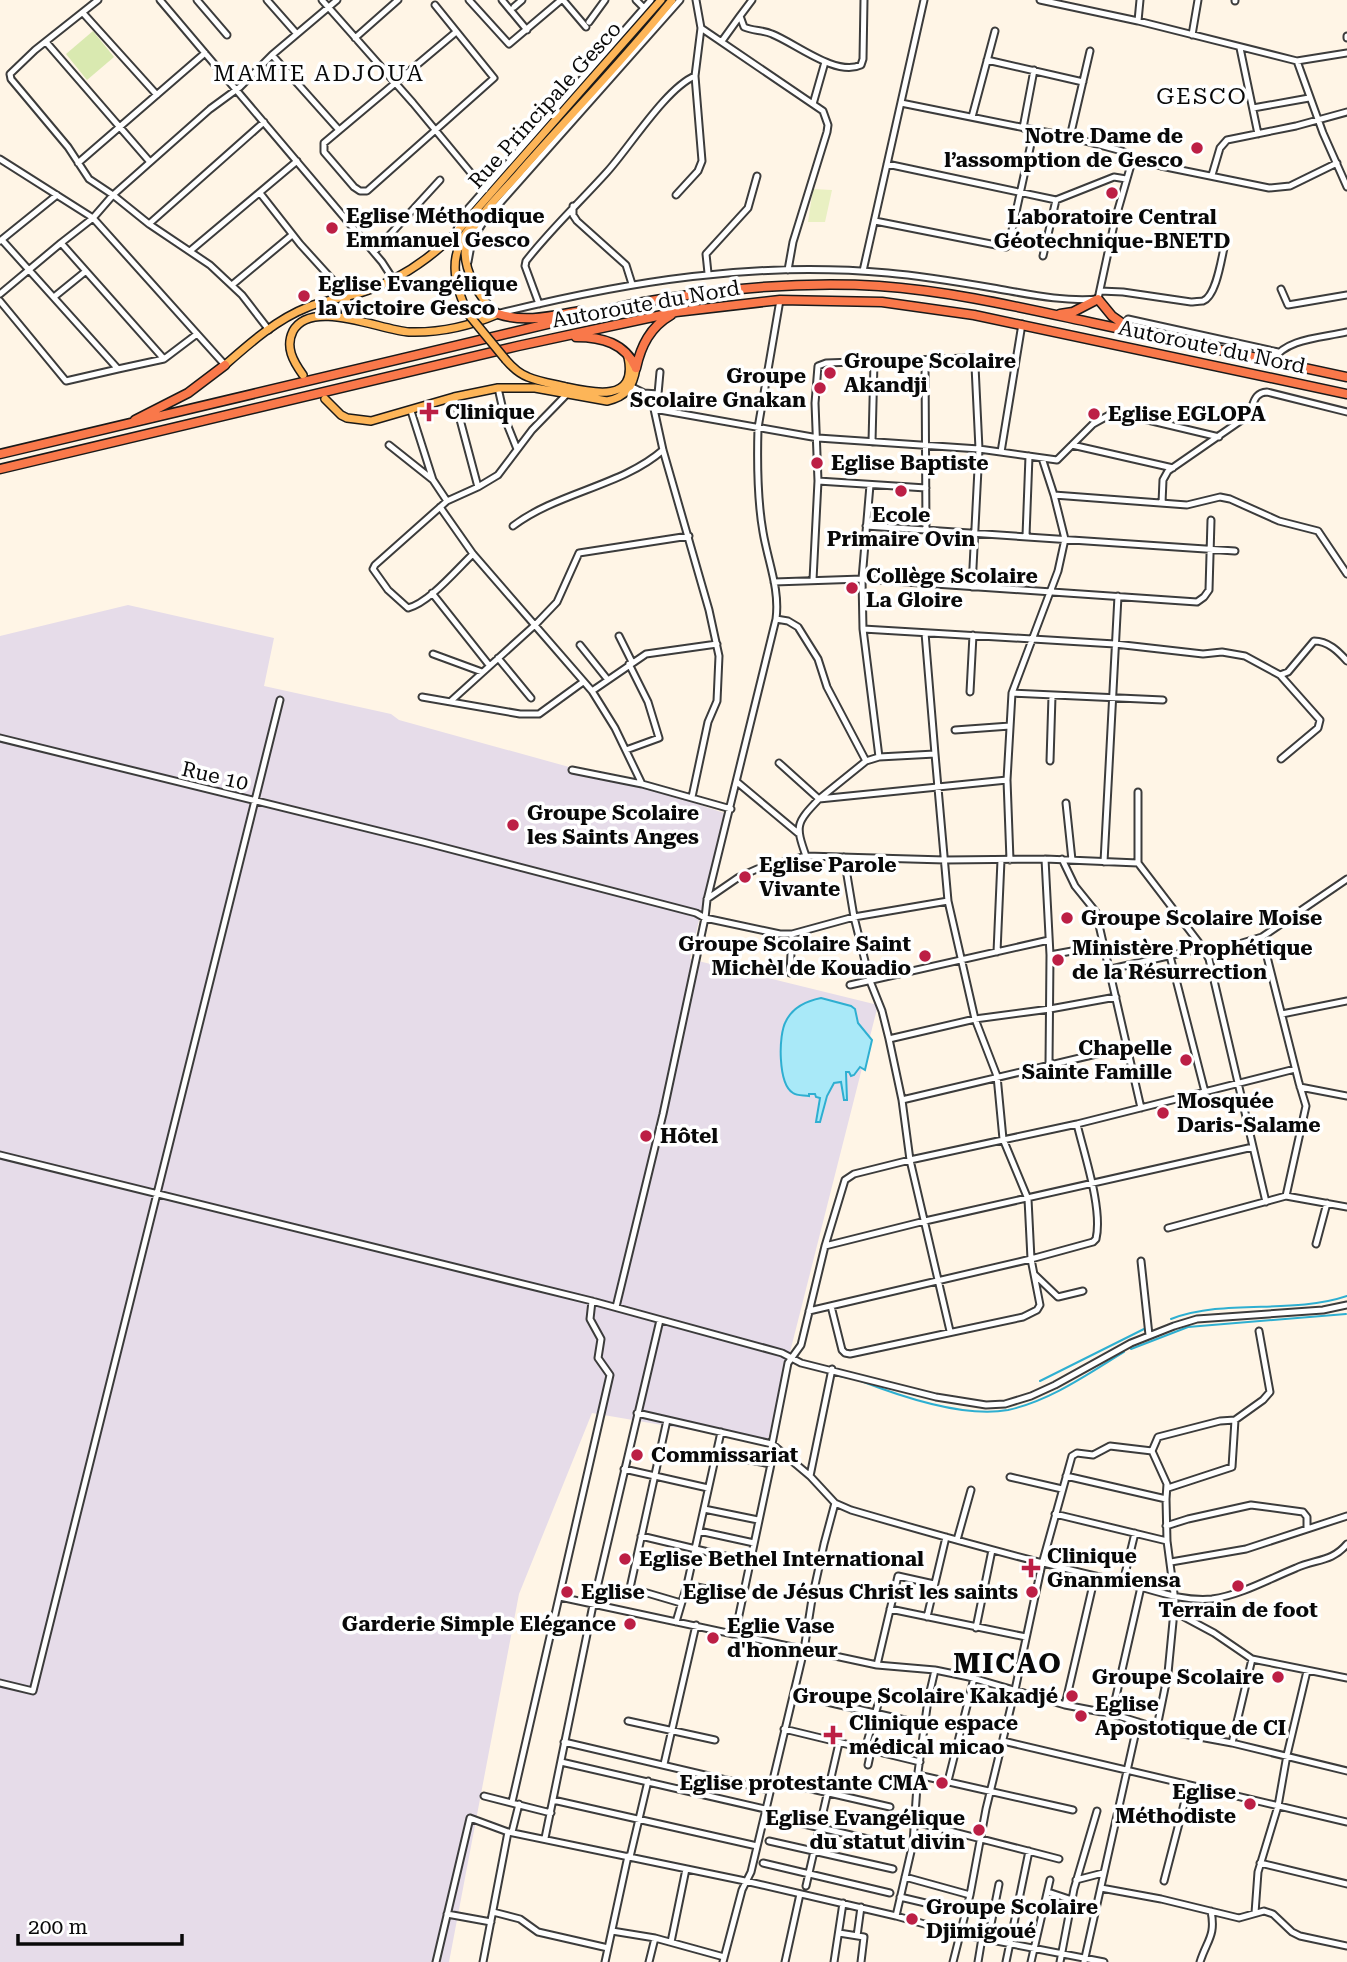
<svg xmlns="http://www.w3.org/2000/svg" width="1347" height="1962" viewBox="0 0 1347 1962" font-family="'Roboto Serif',serif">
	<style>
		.industrial { fill: #e6dce9 }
		.green { fill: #d9e9b0 }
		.pitch { fill: #e9f0c2 }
		.water { fill: #a9e9f8; stroke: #2eafd1; stroke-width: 2 }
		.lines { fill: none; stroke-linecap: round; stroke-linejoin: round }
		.stream { stroke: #2eafd1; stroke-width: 2 }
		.minor-casing { stroke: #3c3c3c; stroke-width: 9 }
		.major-casing { stroke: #1a1a1a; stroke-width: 10 }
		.highway-casing { stroke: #1a1a1a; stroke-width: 11 }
		.minor { stroke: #fff; stroke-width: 5 }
		.major { stroke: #fdb558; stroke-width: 7 }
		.highway { stroke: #f9784a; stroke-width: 8 }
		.major-bridge-casing { stroke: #1a1a1a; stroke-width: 10; stroke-linecap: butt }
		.major-bridge { stroke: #fdb558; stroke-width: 7 }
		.poi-dot { fill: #bc1f45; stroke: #fff; stroke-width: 2.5 }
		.labels { text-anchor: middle; stroke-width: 7; stroke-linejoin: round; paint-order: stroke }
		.street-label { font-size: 21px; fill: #090909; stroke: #fff }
		.poi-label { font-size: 21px; font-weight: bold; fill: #090909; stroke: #fff; text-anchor: start }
		.neighbourhood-label { font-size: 23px; letter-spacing: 2px; fill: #090909; stroke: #fff }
		.district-label { font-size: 28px; font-weight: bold; letter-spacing: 2px; fill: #090909; stroke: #fff }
	</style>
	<rect width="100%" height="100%" fill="#fff5e6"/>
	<path class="industrial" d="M 128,605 L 274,638 L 264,686 L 391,714 L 399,720 L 667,794 L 724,813 L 690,959 L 878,1005 L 767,1443 L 592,1413 L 519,1594 L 449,1962 L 0,1962 L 0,636 Z"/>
	<path class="green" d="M 93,31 L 114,57 L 87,80 L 66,54 Z"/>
	<path class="pitch" d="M 813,189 L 832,190 L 825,222 L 808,222 Z"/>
	<path class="water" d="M 821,998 L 851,1006 L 855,1009 L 858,1023 L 872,1040 L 865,1070 L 860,1067 L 854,1075 L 851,1076 L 849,1072 L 846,1072 L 847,1100 L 844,1100 L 841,1082 L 834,1083 L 827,1096 L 820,1122 L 816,1122 L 820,1098 L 816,1097 L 815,1094 L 809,1094 L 809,1096 C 804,1095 797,1096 793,1093 C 778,1084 778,1035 786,1021 C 793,1007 806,1001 821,998 Z"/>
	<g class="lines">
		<path class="stream" d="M 1171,1319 C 1226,1298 1291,1315 1347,1296
			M 1131,1349 L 1188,1327 L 1346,1314
			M 834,1375 L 849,1378
			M 861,1381 C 902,1397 965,1418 1008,1410 C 1050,1401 1088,1374 1124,1352
			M 1040,1381 L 1144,1329"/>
		<g class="minor-casing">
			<path id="minor" d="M 98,0 L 35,50 L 10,74 L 11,79 L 68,147 L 89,179 L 113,195 L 149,224 L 210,265 L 242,295 L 269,330
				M 160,0 L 382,262 L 393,279
				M 197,0 L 227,35
				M 267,0 L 297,34
				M 322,0 L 413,103 L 485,190
				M 469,0 L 509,44 L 561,0
				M 502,0 L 527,30
				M 563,0 L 586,27
				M 636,0 L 644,8
				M 752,0 L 740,16 L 744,27 C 753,31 763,30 772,34 C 795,43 836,77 861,65 L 863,59 L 864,0
				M 1040,0 L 1138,21 L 1297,61 L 1323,133 L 1347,187
				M 1235,1 L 1235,0
				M 435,5 L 494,78 L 367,191 L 360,191 L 354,187 L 324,152 L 324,143 L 456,32
				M 514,7 L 522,0
				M 83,13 L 157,95
				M 1138,21 L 1140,0
				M 589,22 L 605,0
				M 701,28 L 823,111 L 828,125 L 827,132 L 793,242 L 788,270
				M 1192,35 L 1198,0
				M 1347,36 L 1347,38
				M 355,38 L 398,0
				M 722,41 L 740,16
				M 46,42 L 150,162
				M 1240,48 L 1258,134
				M 272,55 L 339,130
				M 987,60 L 1083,82
				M 1297,61 L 1347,53
				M 901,103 L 1070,137 L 1122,151 L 1133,158 L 1161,166 L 1269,188 L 1290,186 L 1337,163
				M 813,104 L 825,62
				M 1253,108 L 1309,98
				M 972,117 L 995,31
				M 1023,128 L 1034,70
				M 1070,137 L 1090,51
				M 0,159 L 93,218 L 61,243
				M 78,163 L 205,53
				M 887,164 L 1056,200 L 1114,177 L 1126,179
				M 1212,175 L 1220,148 L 1227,140 L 1296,126 L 1347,112
				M 260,193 L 300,244 L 339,287
				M 676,195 L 698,171 L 702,161 L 695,76 L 701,28 L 696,0
				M 573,206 L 573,215 L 577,221 L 626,265 L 632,284
				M 875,221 L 1006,247 L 1009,244 L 1034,130
				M 149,224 L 264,122
				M 457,229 L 466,211 L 651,0
				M 0,241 L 57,195
				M 190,251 L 297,161
				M 374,252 L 440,180
				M 1043,256 L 1056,200
				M 468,262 L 472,240 L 484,221 L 680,0
				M 863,271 L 924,0
				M 708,273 L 706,254 L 748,208 L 757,176
				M 232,285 L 292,235
				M 1281,289 L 1288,305 L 1347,295
				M 1100,291 L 1123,292 L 1191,302 C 1192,302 1202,301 1203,301 C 1216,296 1221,261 1224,248
				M 0,294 L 61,243 L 164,359
				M 54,297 L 86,271
				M 780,300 L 758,428 C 757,463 757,498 763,532 C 768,562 780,589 776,619 L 788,621 L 798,627 L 818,659 L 827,687 L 866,761 L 879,757 L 935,754 L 925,633
				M 0,301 L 66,381 L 118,369 L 2,240
				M 539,304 L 525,266 L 526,261 C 551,229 580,202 607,172 C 629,148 666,88 695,76
				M 500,313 C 630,281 754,261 888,273 C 923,276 958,282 993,288 C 1028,294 1063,302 1098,299 L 1115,220 L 1133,158
				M 1128,319 L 1278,352
				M 925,361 L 926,530
				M 1272,361 C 1286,338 1322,338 1347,332
				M 225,365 L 93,218 L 113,195 L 210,109 L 240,87 L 272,55 L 337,0
				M 118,369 L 164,359 L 197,334
				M 632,387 L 644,393 L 658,394 L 654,409 L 663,450 L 709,610 L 719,656 L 717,701 L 708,722 L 692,797
				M 498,388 L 505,419 L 517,449
				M 658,394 L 660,372
				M 454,397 L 478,487
				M 654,409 L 818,438 L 979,449 L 1057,460 L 1093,424 L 1111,414 L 1131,416 L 1219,437
				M 411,411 L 433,480
				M 872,442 L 874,362
				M 389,445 L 433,480 L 447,501
				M 1072,445 L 1173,468
				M 1001,452 L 1022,324
				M 818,481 L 926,488
				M 870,485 L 862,579 L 863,629 L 879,757
				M 1054,495 L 1187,505 L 1220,497 L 1230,499 L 1279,521 L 1318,531 L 1347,574
				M 1162,503 L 1163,480 L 1168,471 L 1246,417 C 1255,408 1251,393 1267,392 L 1347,412
				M 440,507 L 473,554 L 592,691 L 615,728 L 642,784
				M 513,526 C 558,492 622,486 663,450
				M 866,526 L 1235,551
				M 1026,536 L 1029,456
				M 473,554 C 457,569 429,603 408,608 L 388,590 L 373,569 L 375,565 L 447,501 L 478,487 L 498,475 L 532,430 L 567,394
				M 813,580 L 818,481 L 815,403 L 818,366 L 826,363 L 968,358 L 972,360 L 975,366 L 979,449 L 972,587
				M 774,582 L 862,579 L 1197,602 L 1204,597 L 1209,590 L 1211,520
				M 432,593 L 489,665
				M 863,629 L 1115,644 L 1203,654 L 1222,652 L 1245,656 L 1280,675 L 1320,720 L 1318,728 L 1281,759
				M 619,636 L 632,662
				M 580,645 L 608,680
				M 433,654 L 482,672
				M 498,658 L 531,698
				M 1280,675 L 1288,672 L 1314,641 C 1328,641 1338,651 1347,661
				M 592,691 L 646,654 L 717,644
				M 970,692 L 973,635
				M 1012,693 L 1163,700
				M 422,697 L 520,714 L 539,714 L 583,682
				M 451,701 L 536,624 L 557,602 L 579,553 L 689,536
				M 955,730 L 1010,726
				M 0,738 L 423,842 L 696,913 L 705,918 L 780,934 L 792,934 L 854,917 L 948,901
				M 626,750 L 659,738 L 648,702 L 629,664
				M 1050,761 L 1052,696
				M 779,763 L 819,799 L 866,761
				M 572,770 L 642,784 L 731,809
				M 737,782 L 798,833
				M 1138,792 L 1138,863 L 1203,948 L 1209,959 L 1266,1202
				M 1066,803 L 1072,860
				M 806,856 C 795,825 796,823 819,799 L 1007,780
				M 844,857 L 854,917 L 870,981 L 882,1011 L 889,1039 L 902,1100 L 910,1160 L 950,1331
				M 1045,859 L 1050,955 L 1049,1064
				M 1062,859 L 1075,886 L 1096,912 L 1141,1108
				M 1010,860 L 1007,780 L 1012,693 L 1058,571 L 1065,539 L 1054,495 L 1042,458
				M 1104,862 L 1118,596
				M 707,899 L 739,877 L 757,869 L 806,856 L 945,860 L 1045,859 L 1138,863
				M 1262,937 L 1299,1083 L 1306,1106 L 1286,1196
				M 997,952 L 1001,860
				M 1206,954 L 1262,937 L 1347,879
				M 1050,955 L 1105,945
				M 1170,956 L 1205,1092
				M 1111,969 L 1203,948
				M 790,973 L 792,934
				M 850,985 L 1049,940
				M 1282,1014 L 1347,1001
				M 889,1039 L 975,1019 L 1050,1009 L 1116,997
				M 1300,1087 L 1347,1096
				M 902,1100 L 1126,1047
				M 0,1155 L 592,1301 L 782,1353 L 801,1363 L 936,1397 L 986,1405 L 1005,1404 L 1031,1396 L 1055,1385 L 1131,1343 L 1174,1326 L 1197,1319 L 1323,1310 L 1347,1305
				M 1168,1228 L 1286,1196 L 1347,1207
				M 1316,1244 L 1327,1203
				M 825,1246 L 925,1221 L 1253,1147
				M 1141,1261 L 1149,1335
				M 1035,1275 L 1058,1297 L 1083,1291
				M 831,1306 L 842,1350 L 845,1353 L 850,1354 L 1023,1317 L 1037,1310 L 1040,1305 L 1031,1259 L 1028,1199 L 1003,1139 L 997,1076 L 975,1019 L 948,901 L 935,754
				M 616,1307 L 663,1114 L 705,918 L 707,900 L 776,619
				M 809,1311 L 1031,1259 L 1093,1242 L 1096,1239 C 1103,1209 1084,1154 1077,1124
				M 637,1413 L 772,1444 L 810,1476 L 835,1503 L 851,1510 C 940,1536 1028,1561 1118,1581 C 1149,1588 1179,1602 1212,1599 C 1241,1595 1269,1579 1296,1568 C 1316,1559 1332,1562 1347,1544
				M 667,1420 L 630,1588 L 681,1603
				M 716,1454 L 771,1464
				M 624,1469 L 708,1488
				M 810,1476 L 832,1369
				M 1066,1476 L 1166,1499 L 1167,1541 L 1175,1601 L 1168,1673 L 1157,1727
				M 1010,1477 L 1062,1489
				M 1168,1488 L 1232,1467 L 1235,1420
				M 1166,1499 L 1167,1484 L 1152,1451 L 1158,1437 L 1220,1421 L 1235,1420 L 1263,1400 L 1270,1392 L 1259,1331
				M 704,1509 L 758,1520
				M 1055,1514 L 1167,1541
				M 1166,1526 L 1188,1519 L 1251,1505 L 1303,1512 L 1307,1517 L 1307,1529
				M 699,1531 L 754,1543
				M 641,1536 L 725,1556
				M 957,1540 L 971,1490
				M 1171,1562 L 1246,1549 L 1347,1516
				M 1123,1582 L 1135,1533
				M 687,1585 L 741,1596
				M 560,1597 L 877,1665 L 935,1670 L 969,1677 L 1065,1705 L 1112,1714 L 1167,1731 L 1232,1743 L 1347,1771
				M 890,1609 L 1026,1637
				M 1173,1611 L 1214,1633 L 1252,1659 L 1347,1678
				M 927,1617 L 946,1537
				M 676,1622 L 687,1585 L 721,1432
				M 976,1628 L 992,1550
				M 735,1634 L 771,1464 L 772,1444 L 788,1363 L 801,1345 L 825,1246 L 845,1180 L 854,1174 L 910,1160 L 1077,1124 L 1295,1069
				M 877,1665 L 898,1576 L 934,1584
				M 0,1683 L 33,1691 L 280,700
				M 827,1702 L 905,1720
				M 1065,1705 L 1095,1576
				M 1112,1714 L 1141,1587
				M 628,1721 L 715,1740
				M 784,1729 L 920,1762
				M 1003,1741 L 1347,1822
				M 564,1742 L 769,1790
				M 1232,1743 L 1252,1659
				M 865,1749 L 881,1694
				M 561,1762 L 765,1809
				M 664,1764 L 696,1625
				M 868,1765 L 871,1751
				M 918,1775 L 1073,1810
				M 948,1781 L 974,1678
				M 803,1787 L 890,1807
				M 484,1796 L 551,1813
				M 553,1800 L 757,1846
				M 512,1802 L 610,1375 L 598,1358 L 601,1339 L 590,1319 L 592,1301
				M 774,1817 L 902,1847
				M 915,1822 L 1059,1859
				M 512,1832 L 519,1804
				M 545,1838 L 593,1605 L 660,1320
				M 769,1841 L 893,1869
				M 630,1857 L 648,1781
				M 763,1863 L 890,1893
				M 1260,1863 L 1347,1884
				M 905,1877 L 970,1895
				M 1076,1880 L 1103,1873
				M 1164,1881 L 1189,1785
				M 806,1886 L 839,1743
				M 1101,1888 L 1161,1899 L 1239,1918 L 1264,1911 L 1273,1914 L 1292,1932 L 1300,1936 L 1347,1946
				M 1048,1892 L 1072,1900
				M 900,1897 L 955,1910
				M 493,1912 L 520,1919 L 538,1932 L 608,1948
				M 1255,1913 L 1258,1872 L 1278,1806 L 1287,1755 L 1307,1671
				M 447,1914 L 491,1922
				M 896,1916 L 913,1843 L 918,1772 L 928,1700 L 935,1670
				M 612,1931 L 655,1938 L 724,1957
				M 839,1933 L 864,1937 L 861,1962
				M 857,1936 L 861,1907
				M 988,1939 L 999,1884
				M 671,1942 L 686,1869
				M 436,1962 L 470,1818 L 508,1832 L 745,1881 L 896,1916 L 960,1934 L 1104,1962
				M 483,1962 L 508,1832
				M 605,1962 L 628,1856
				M 649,1962 L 655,1938
				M 723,1962 L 742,1890 L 751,1872 L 804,1650 L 812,1599 L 824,1544 L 835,1503
				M 785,1962 L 800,1894
				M 834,1962 L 843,1903
				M 953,1962 L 970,1895 L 986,1809 L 1015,1690 L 1042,1564 L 1072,1456 L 1077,1453 L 1093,1455 L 1110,1446 L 1152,1451
				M 978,1962 L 982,1938
				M 1006,1962 L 1029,1851
				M 1031,1962 L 1050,1880
				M 1060,1962 L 1074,1889 L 1097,1811
				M 1084,1962 L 1138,1722
				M 1200,1962 C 1207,1940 1216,1936 1211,1911"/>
		</g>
		<g class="major-casing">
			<path id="major" d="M 469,315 C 453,284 447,253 472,225
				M 345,318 L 347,296
				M 506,360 C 512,367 520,374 528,377 C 540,382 554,384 566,387 C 593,393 638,403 628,357
				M 225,365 C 250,343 277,319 308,307 C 325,300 343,298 360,293 C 396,282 428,260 455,234 L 661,0
				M 303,375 C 293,361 285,347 293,331 C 311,298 380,330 409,332 C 440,333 470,326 498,314 C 480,301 461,267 466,244 C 472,220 504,191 520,172 C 570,115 624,60 672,0
				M 325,399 L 341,415 L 347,418 L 371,421 L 454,397 L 498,388 L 535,388 L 607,401 C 626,397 633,387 636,368"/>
		</g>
		<g class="highway-casing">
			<path id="highway" d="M 498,314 C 526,323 551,316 580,311
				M 1060,314 L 1073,312 L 1098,299 L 1112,316 L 1129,328
				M 576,337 C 602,337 625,343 636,368
				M 636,368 C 641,346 650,327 671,315
				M 135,420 L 188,393 L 225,365
				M 0,454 L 632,304 C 714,289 796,281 879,286 C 951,291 1023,308 1093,323 C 1178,341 1262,359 1347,377
				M 0,469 L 518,346 L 676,312 L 780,300 L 882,302 L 974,315 L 1347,394"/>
		</g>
		<use href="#minor" class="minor"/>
		<use href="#major" class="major"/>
		<use href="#highway" class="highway"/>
		<g class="major-bridge-casing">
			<path id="major-bridge" d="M 469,315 L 506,360"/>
		</g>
		<use href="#major-bridge" class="major-bridge"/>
	</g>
	<g class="poi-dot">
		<circle cx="1197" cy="148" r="7"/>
		<circle cx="1112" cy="193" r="7"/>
		<circle cx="332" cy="228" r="7"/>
		<circle cx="304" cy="296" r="7"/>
		<circle cx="830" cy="373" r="7"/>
		<circle cx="820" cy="388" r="7"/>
		<path d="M425.5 401.5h7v7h7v7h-7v7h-7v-7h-7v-7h7z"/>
		<circle cx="1094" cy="414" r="7"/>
		<circle cx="817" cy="463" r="7"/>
		<circle cx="901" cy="491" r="7"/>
		<circle cx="852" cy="588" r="7"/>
		<circle cx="513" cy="825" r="7"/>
		<circle cx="745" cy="877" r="7"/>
		<circle cx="1067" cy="918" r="7"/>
		<circle cx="925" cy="956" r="7"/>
		<circle cx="1058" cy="960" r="7"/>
		<circle cx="1186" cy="1060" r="7"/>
		<circle cx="1163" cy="1113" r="7"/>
		<circle cx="646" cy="1136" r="7"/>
		<circle cx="637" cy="1455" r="7"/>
		<circle cx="625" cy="1559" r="7"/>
		<path d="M1027.5 1557.5h7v7h7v7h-7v7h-7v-7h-7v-7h7z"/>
		<circle cx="1238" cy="1586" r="7"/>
		<circle cx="567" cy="1592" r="7"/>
		<circle cx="1032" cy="1592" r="7"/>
		<circle cx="630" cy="1624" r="7"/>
		<circle cx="713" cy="1638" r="7"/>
		<circle cx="1278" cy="1677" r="7"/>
		<circle cx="1072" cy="1696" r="7"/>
		<circle cx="1081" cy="1716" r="7"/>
		<path d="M829.5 1724.5h7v7h7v7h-7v7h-7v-7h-7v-7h7z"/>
		<circle cx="942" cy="1783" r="7"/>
		<circle cx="1250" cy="1804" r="7"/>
		<circle cx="979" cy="1830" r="7"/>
		<circle cx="912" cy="1919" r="7"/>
	</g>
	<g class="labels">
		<g class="street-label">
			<text transform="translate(545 105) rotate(-48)" y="7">Rue Principale Gesco</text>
			<text transform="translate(646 304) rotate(-10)" y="7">Autoroute du Nord</text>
			<text transform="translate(1212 347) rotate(12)" y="7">Autoroute du Nord</text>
			<text transform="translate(215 776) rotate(13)" y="7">Rue 10</text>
		</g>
		<g class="poi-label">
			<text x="1183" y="143" text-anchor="end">Notre Dame de<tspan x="1183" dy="24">l’assomption de Gesco</tspan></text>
			<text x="346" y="223">Eglise Méthodique<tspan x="346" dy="24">Emmanuel Gesco</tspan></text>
			<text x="1112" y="224" text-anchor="middle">Laboratoire Central<tspan x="1112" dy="24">Géotechnique-BNETD</tspan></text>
			<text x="318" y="291">Eglise Evangélique<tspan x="318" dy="24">la victoire Gesco</tspan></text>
			<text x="844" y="368">Groupe Scolaire<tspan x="844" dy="24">Akandji</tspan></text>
			<text x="806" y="383" text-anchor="end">Groupe<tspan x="806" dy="24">Scolaire Gnakan</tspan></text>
			<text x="445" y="419">Clinique</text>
			<text x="1108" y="421">Eglise EGLOPA</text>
			<text x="831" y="470">Eglise Baptiste</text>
			<text x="901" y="522" text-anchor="middle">Ecole<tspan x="901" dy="24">Primaire Ovin</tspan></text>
			<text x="866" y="583">Collège Scolaire<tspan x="866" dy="24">La Gloire</tspan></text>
			<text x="527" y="820">Groupe Scolaire<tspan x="527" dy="24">les Saints Anges</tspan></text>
			<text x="759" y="872">Eglise Parole<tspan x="759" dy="24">Vivante</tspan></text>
			<text x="1081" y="925">Groupe Scolaire Moise</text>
			<text x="911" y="951" text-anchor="end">Groupe Scolaire Saint<tspan x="911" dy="24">Michèl de Kouadio</tspan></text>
			<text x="1072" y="955">Ministère Prophétique<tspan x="1072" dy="24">de la Résurrection</tspan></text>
			<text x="1172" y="1055" text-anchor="end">Chapelle<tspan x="1172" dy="24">Sainte Famille</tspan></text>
			<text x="1177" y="1108">Mosquée<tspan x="1177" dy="24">Daris-Salame</tspan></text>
			<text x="660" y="1143">Hôtel</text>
			<text x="651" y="1462">Commissariat</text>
			<text x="1047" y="1563">Clinique<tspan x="1047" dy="24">Gnanmiensa</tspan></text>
			<text x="639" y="1566">Eglise Bethel International</text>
			<text x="581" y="1599">Eglise</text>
			<text x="1018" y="1599" text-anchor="end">Eglise de Jésus Christ les saints</text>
			<text x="1238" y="1617" text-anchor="middle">Terrain de foot</text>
			<text x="616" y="1631" text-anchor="end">Garderie Simple Elégance</text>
			<text x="727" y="1633">Eglie Vase<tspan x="727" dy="24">d'honneur</tspan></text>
			<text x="1264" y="1684" text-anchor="end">Groupe Scolaire</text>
			<text x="1058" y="1703" text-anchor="end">Groupe Scolaire Kakadjé</text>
			<text x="1095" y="1711">Eglise<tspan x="1095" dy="24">Apostotique de CI</tspan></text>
			<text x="849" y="1730">Clinique espace<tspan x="849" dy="24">médical micao</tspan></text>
			<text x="928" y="1790" text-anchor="end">Eglise protestante CMA</text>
			<text x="1236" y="1799" text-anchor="end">Eglise<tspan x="1236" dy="24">Méthodiste</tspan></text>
			<text x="965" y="1825" text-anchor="end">Eglise Evangélique<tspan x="965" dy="24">du statut divin</tspan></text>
			<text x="926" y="1914">Groupe Scolaire<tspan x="926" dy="24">Djimigoué</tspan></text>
		</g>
		<g class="neighbourhood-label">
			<text x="319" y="81">MAMIE ADJOUA</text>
			<text x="1202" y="104">GESCO</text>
		</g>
		<g class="district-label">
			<text x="1008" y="1673">MICAO</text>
		</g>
	</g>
	<path d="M18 1934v10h164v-10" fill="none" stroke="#090909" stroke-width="3.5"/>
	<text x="28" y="1934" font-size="21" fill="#090909" stroke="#ffffff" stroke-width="5" paint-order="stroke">200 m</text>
</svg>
